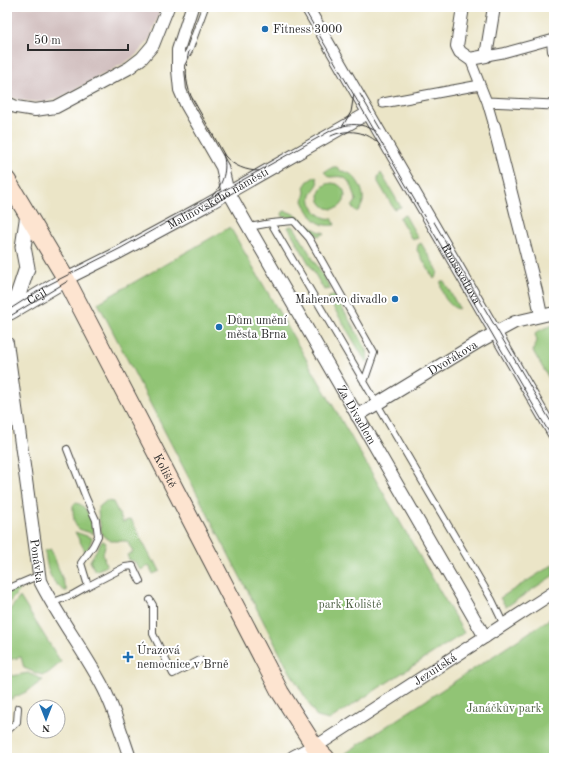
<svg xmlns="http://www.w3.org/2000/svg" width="561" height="765" viewBox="0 0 561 765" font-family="'Old Standard TT',serif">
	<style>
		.industrial { fill: #d1bfbf }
		.green { fill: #91c474; stroke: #5e7850 }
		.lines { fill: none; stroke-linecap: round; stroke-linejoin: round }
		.service-casing { stroke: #484742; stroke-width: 8 }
		.pedestrian-casing { stroke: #484742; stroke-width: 11 }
		.minor-casing { stroke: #484742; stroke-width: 14 }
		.tertiary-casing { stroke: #484742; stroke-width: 17 }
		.secondary-casing { stroke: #484742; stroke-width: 19 }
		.service { stroke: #fff; stroke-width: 6 }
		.pedestrian { stroke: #fff; stroke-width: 9 }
		.minor { stroke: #fff; stroke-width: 12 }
		.tertiary { stroke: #fff; stroke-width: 15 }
		.secondary { stroke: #fde4d0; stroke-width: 17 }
		.tram { stroke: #2b2b2b; stroke-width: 1 }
		.poi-dot { fill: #1f6fb2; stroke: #fff; stroke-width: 1.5 }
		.labels { text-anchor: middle; stroke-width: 4; stroke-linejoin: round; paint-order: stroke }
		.poi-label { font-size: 12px; fill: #2b2b2b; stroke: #fff; text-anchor: start }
		.street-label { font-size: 12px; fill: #2b2b2b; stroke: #fff }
		.park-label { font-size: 12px; fill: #4f6145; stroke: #fff }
	</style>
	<rect width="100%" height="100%" fill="#fff"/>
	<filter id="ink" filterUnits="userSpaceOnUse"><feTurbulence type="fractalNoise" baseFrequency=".025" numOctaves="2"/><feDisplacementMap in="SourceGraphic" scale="8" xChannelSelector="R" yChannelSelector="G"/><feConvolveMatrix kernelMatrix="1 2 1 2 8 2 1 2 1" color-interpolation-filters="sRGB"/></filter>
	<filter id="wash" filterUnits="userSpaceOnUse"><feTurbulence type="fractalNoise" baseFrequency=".012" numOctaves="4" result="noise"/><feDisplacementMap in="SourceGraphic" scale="16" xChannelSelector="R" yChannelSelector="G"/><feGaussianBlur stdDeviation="0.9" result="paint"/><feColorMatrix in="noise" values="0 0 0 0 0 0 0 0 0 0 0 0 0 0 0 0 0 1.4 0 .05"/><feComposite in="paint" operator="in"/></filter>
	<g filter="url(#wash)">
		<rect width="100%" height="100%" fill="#ebe5c7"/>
		<path class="industrial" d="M 7,7 L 161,7 L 152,34 L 147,43 L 136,55 L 123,64 L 61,97 L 46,102 L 36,102 L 18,100 L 7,95 Z"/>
		<path class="green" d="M 333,167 L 337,167 L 341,171 C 354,171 365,189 363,202 C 362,206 360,209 357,212 L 352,207 L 356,201 C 355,193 351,181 343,177 C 338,176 333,177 329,177 L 324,172 Z
			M 381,173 L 401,207 L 394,209 L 378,182 L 378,177 Z
			M 316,176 L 318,184 C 316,188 312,191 311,195 C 308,206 322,221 332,218 L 335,225 C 317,228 310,216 303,201 L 305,192 L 304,187 L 308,181 Z
			M319 196a13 13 0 1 1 26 0a13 13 0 1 1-26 0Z
			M 285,211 C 301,214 308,230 325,233 L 319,236 C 307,231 296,215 283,217 L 282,214 L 283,212 Z
			M 405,215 L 418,238 L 415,239 L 411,238 L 400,219 L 400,217 Z
			M 291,226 L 294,227 L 331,289 L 324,290 L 288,227 Z
			M 230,227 L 464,633 L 329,720 L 317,717 L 286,665 L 98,303 Z
			M 421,243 L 438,271 L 437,275 L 434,279 L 417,250 L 418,245 Z
			M 441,281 L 444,281 L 459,308 L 458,309 C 448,306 439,292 441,281 Z
			M 334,294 L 367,350 L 368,361 L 366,362 L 328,298 Z
			M 554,325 L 554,387 L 533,351 L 537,341 L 535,334 C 540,329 547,327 554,325 Z
			M 106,501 L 113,502 L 123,522 L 131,519 L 153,562 L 155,561 L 160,571 L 153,574 L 149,566 L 140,570 L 134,561 L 129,560 L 127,555 L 133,552 L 127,541 L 111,541 L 102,535 L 98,512 L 99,507 Z
			M 75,503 C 87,503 94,524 93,534 C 89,532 83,531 79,529 C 73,525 73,512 73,506 Z
			M 75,532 L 90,537 L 92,538 L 89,547 L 85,551 Z
			M 103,541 L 106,543 L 103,554 L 106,565 L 105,567 L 95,571 L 90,561 L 101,542 Z
			M 51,549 L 67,591 L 65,591 C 49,581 47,569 45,551 Z
			M 554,564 L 554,575 L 506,607 L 500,598 Z
			M 20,587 L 20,590 L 7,605 L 7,592 Z
			M 20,597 L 61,662 C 42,679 46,677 24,668 L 21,657 L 8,660 L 12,676 L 28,673 L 43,680 L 28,691 L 7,701 L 7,613 Z
			M 554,616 L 554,758 L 349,758 L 346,753 Z"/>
	</g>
	<g filter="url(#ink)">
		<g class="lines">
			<g class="service-casing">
				<path id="service" d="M 550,41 L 551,51
					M 180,66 L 189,51 L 205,7
					M 271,223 L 294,221 L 309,238 L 374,353 L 364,382
					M 249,227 L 271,223 L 492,600 L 504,625
					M 88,586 L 125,567 L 133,566 L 140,581
					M 7,589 L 40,575
					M 150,600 L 153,605 L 153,634 L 173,674 L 200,660
					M 51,603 L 72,595 L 88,586 L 81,563 L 93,546 L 98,536 L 96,520 L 86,498 L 67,449
					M 7,731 L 17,722 L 18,708"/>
			</g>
			<g class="pedestrian-casing">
				<path id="pedestrian" d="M 486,56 L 503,53 L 554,39
					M 470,59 L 487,102 L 494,126
					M 487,102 L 554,105
					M 383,103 L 480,85"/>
			</g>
			<g class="minor-casing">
				<g id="minor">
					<path id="s1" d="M 192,7 L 178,50 L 178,70 L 180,90 L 186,104 L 222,167 L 227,189 L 241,214 L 485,637"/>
					<path id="s2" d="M 307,7 L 554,434"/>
					<path d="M 463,7 L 457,46 L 460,52 L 470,59 L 486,56 L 494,7"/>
					<path d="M 7,103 L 16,107 L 35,110 L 56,107 L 129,68 L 142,58 L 153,45 L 168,7"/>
					<path d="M 494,126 L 536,291 L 541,315"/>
					<path id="s3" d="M 66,279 L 118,253 L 205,206 L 368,113"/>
					<path id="s4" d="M 7,343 L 40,581 C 59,619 85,652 104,689 C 115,711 122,735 130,758"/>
					<path id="s5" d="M 357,416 L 480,341 L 515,322 L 554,313"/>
					<path id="s6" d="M 315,747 L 554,592"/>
				</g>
			</g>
			<g class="tertiary-casing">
				<g id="tertiary">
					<path d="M 13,310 L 27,268 L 23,247 L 28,214"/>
					<path id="s7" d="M 10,312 L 66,279"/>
					<path d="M 294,758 L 315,747"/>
				</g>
			</g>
			<g class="secondary-casing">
				<g id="secondary">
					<path id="s8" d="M 7,180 L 66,279 L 280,692 L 315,747 L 326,758"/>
				</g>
			</g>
			<use href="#service" class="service"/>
			<use href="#pedestrian" class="pedestrian"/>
			<use href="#minor" class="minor"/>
			<use href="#tertiary" class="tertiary"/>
			<use href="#secondary" class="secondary"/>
			<path class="tram" d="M 303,7 L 554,441
				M 189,51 C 185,67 185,81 191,96 L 225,156 C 233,166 247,171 259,171
				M 360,94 L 381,130
				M 342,127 L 351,112 L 354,94
				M 331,136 C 347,128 368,131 380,145
				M 212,196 C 223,185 228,169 223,154
				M 205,209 L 234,192
				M 434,222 L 554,427
				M 7,311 L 46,286 L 121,248 L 332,130 C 349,123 359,122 376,131
				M 7,318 L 68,281"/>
		</g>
	</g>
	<g class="poi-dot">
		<circle cx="265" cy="29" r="4"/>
		<circle cx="395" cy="299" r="4"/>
		<circle cx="219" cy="327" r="4"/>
		<path d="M126 651h4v4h4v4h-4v4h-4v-4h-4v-4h4z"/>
	</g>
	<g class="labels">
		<g class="poi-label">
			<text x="273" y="33">Fitness 3000</text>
			<text x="387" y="303" text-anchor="end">Mahenovo divadlo</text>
			<text x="227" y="324">Dům umění<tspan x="227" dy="14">města Brna</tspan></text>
			<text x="137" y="654">Úrazová<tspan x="137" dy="14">nemocnice v Brně</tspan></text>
		</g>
		<g class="street-label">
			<text dy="4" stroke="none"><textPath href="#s3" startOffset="172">Malinovského náměstí</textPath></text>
			<text dy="4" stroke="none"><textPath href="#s2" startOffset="308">Rooseveltova</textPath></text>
			<text dy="4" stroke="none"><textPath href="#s7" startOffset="31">Cejl</textPath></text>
			<text dy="4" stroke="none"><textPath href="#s5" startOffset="112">Dvořákova</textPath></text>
			<text dy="4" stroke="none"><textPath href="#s1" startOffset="456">Za Divadlem</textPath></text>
			<text dy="4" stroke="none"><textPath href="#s8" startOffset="331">Koliště</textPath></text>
			<text dy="4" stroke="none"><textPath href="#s4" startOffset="220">Ponávka</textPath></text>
			<text dy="4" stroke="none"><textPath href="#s6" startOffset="143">Jezuitská</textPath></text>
		</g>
		<g class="park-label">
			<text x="350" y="608">park Koliště</text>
			<text x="504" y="712">Janáčkův park</text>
		</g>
	</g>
	<rect width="561" height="765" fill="none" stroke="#fff" stroke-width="24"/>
	<g transform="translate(46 719) rotate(180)"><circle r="19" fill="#ffffff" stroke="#aaaaaa"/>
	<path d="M0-3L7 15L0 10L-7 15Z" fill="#1f6fb2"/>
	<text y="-6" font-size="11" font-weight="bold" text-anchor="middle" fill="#2b2b2b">N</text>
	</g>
	<path d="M28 44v6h100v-6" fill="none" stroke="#2b2b2b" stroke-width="2"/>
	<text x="34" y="44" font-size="12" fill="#2b2b2b" stroke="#ffffff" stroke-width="3" paint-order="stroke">50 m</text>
</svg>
